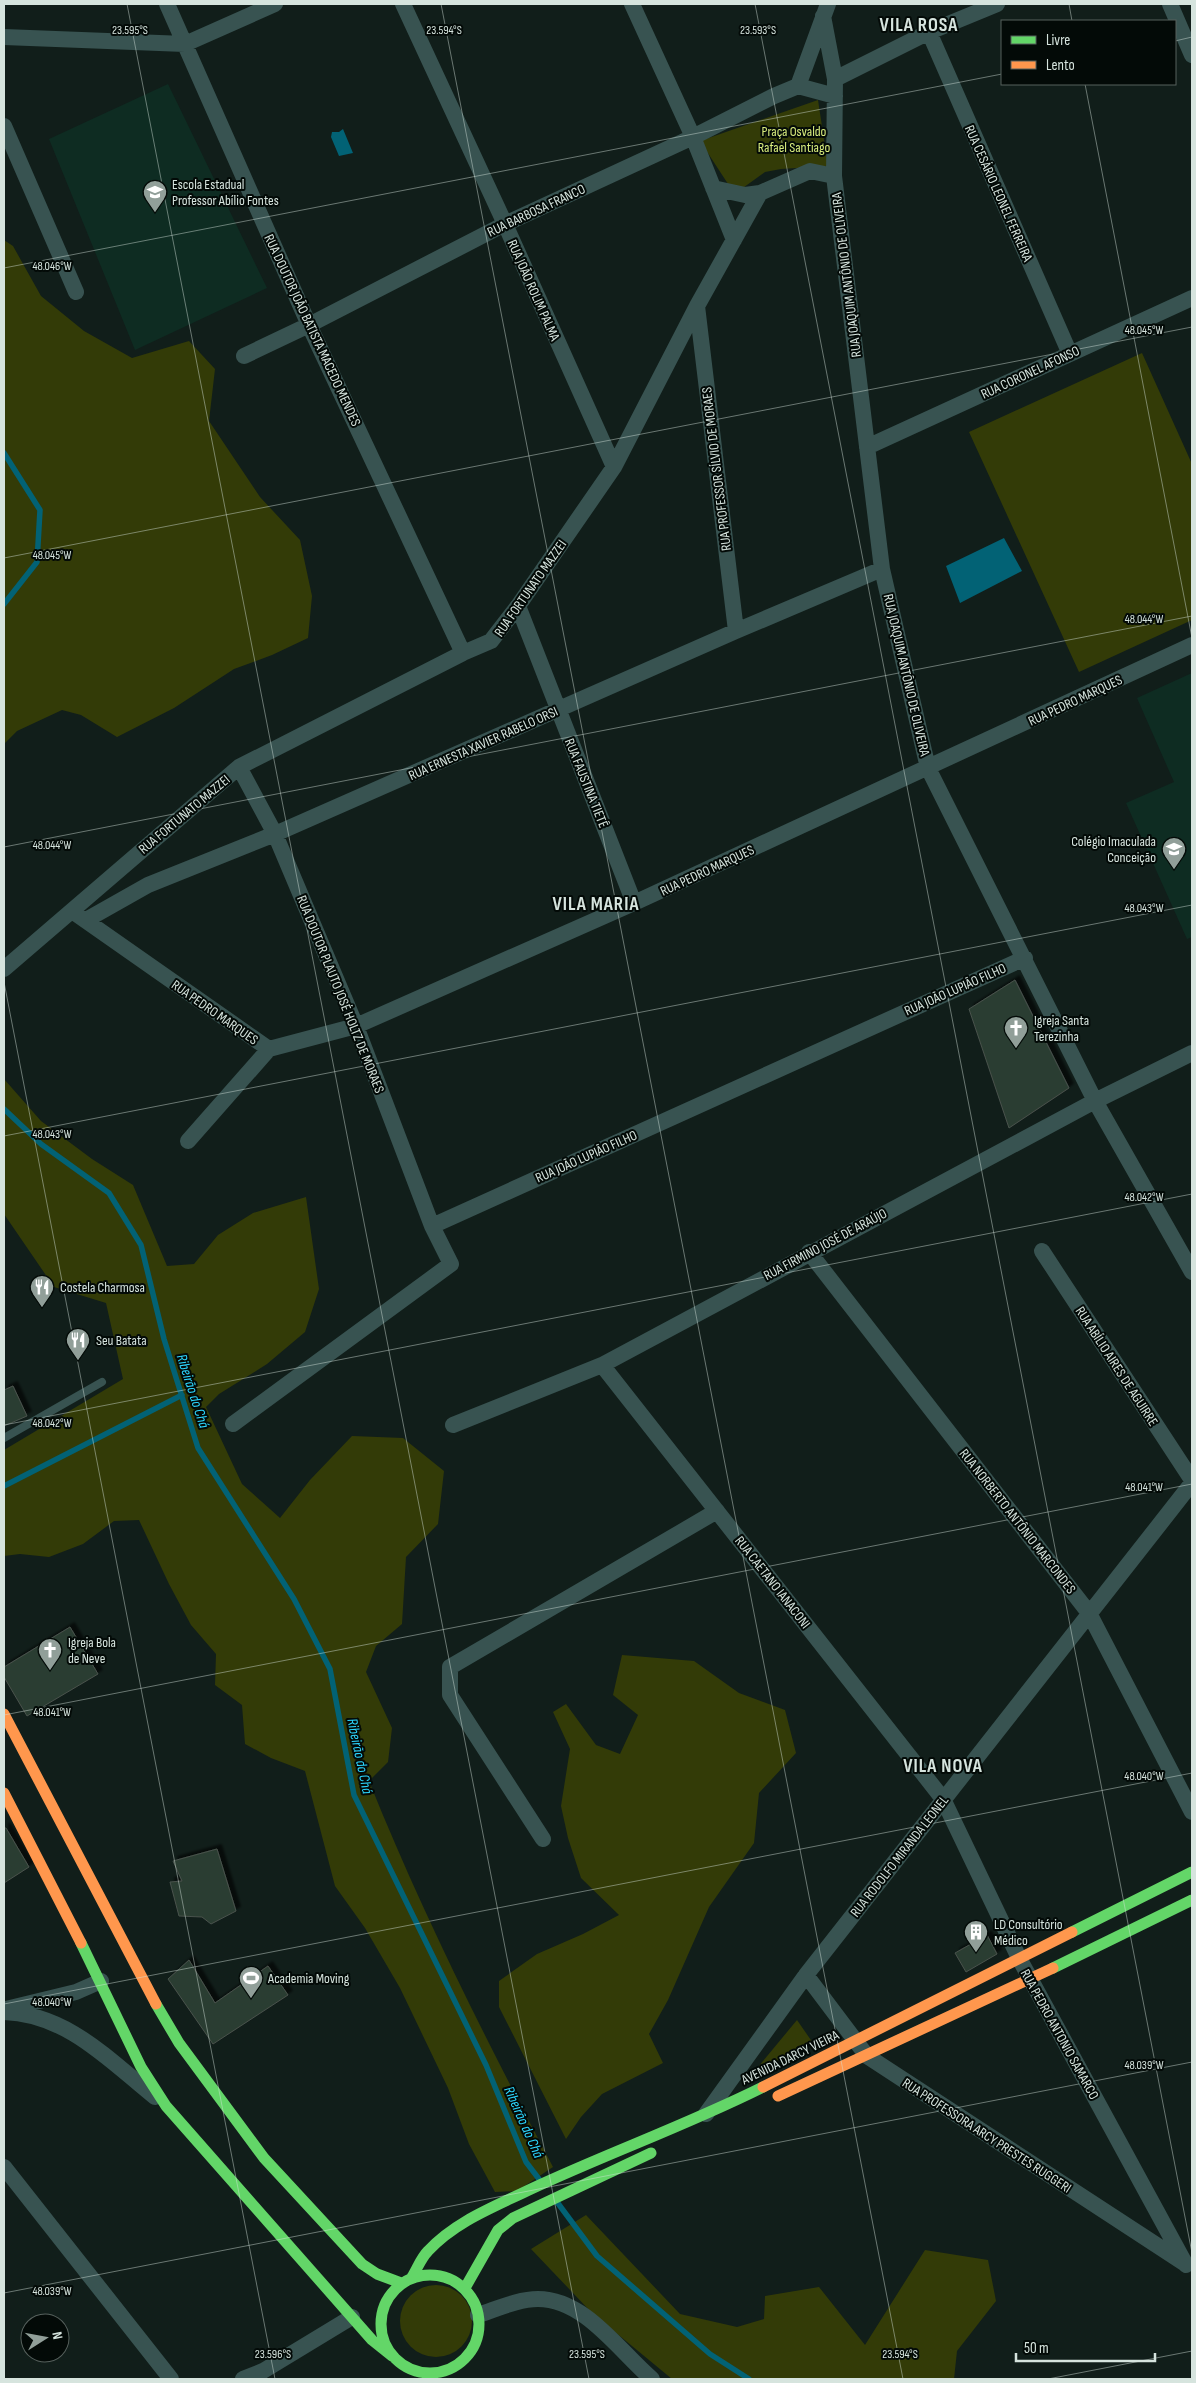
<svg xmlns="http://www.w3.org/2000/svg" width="1196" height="2383" viewBox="0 0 1196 2383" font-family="'Sofia Sans Condensed',sans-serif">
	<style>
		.built { fill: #0e2c22 }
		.green { fill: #333b07 }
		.water { fill: #026275 }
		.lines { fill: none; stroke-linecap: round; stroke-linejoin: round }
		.stream { stroke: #026275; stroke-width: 5.5 }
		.building { fill: #2c3e30; stroke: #49524d; filter: url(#shadow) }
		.lane { stroke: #385351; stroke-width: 8 }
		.street { stroke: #385351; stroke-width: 16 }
		.fast { stroke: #63d668; stroke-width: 11 }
		.slow { stroke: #ff974d; stroke-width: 11 }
		.ticks { fill: none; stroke: #d6e4de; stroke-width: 1; stroke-opacity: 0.45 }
		.labels { text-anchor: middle; stroke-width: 4; stroke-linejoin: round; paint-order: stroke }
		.park-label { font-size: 14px; fill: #daee7e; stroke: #030a07 }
		.poi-label { font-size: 14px; fill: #d6e4de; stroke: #030a07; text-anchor: start }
		.street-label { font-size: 14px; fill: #d6e4de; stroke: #030a07 }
		.water-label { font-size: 15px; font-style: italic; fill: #2dd6fe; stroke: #030a07 }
		.district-label { font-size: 19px; font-weight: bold; letter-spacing: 1px; fill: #d6e4de; stroke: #030a07 }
		.ticks-label { font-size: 12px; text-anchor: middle; fill: #d6e4de; stroke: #030a07; stroke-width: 4; stroke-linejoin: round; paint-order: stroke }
	</style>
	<defs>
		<filter id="shadow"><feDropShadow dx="4.5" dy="-4.5" stdDeviation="1" flood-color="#0009"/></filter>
	</defs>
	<rect width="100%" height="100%" fill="#111e1a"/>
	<path class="built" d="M 168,84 L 267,288 L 135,350 L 49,139 Z
		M 1192,673 L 1192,937 L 1187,939 L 1126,803 L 1174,782 L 1137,698 Z"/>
	<path class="green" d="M 818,100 L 828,166 L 781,169 L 765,172 L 740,190 L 730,187 L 700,141 Z
		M 4,240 L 13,246 L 41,296 L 84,331 L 132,358 L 189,341 L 215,369 L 209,421 L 260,497 L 300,540 L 312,596 L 308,638 L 272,655 L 234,669 L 174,708 L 117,737 L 81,715 L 62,710 L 17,731 L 4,744 Z
		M 1142,353 L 1192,464 L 1192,620 L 1079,672 L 969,432 Z
		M 4,1079 L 41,1121 L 92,1159 L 133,1185 L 167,1266 L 194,1264 L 218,1235 L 253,1213 L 306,1197 L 319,1289 L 305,1332 L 267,1364 L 219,1394 L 206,1407 L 242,1484 L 280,1518 L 310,1480 L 352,1436 L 403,1438 L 444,1471 L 438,1524 L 406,1557 L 402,1624 L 376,1646 L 366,1672 L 392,1728 L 388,1762 L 369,1781 C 422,1913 486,2040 553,2167 L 517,2191 L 495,2192 L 469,2144 L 448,2088 L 400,1988 L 365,1928 L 335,1886 L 305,1771 L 271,1758 L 245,1744 L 242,1705 L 215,1685 L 216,1654 L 191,1625 L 169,1584 L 139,1520 L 114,1521 L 83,1544 L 49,1557 L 20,1554 L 4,1556 L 4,1450 L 123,1379 L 106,1303 L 54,1287 L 4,1214 Z
		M 622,1655 L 694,1661 L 739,1693 L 785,1710 L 796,1753 L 759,1793 L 754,1843 L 709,1907 L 668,2000 L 649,2034 L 663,2063 L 602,2094 L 581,2117 L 566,2139 L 499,2007 L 499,1981 L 537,1954 L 583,1934 L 619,1915 L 581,1878 L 568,1838 L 561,1806 L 570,1749 L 553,1712 L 566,1704 L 596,1745 L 620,1754 L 638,1715 L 613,1695 Z
		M 797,2020 L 813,2043 L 753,2073 Z
		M 586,2215 L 680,2314 L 737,2327 L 764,2319 L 765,2296 L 819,2287 L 865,2345 L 925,2250 L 988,2260 L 996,2301 L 957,2351 L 954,2379 L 672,2379 L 592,2313 L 531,2249 Z
		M400 2321a36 36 0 1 1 72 0a36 36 0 1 1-72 0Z"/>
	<path class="water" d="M 343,129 L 353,153 L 339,156 L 331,137 L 332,132 L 339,132 Z
		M 1004,538 L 1022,571 L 960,603 L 946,566 Z"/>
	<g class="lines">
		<path class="stream" d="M 4,453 L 40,510 L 37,562 L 4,604
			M 4,1109 L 41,1144 L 109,1193 L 141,1245 L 164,1339 L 198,1448 L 294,1599 L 330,1669 L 354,1795 L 486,2065 L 526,2162 L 539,2179
			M 4,1486 L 182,1395
			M 557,2202 L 597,2256 L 710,2354 L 749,2379"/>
	</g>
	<path class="building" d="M 1015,980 L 1069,1088 L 1009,1128 L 969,1009 Z
		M 13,1386 L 27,1416 L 4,1426 L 4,1390 Z
		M 70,1627 L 98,1674 L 27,1716 L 4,1677 L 4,1667 Z
		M 4,1828 L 6,1828 L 29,1867 L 4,1883 Z
		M 217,1849 L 236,1911 L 211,1924 L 202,1917 L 179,1916 L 170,1882 L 182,1881 L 173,1861 Z
		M 987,1935 L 997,1954 L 966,1972 L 955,1953 Z
		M 189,1960 L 215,2003 L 268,1966 L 288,1995 L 213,2044 L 168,1979 Z"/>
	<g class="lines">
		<path class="lane" d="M 4,1438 L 102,1382"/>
		<path class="street" d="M 167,4 L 309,325 L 463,653
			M 403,4 L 505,224 L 614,467
			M 632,4 L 693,137 L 734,240
			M 1170,4 L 1192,55
			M 823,16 L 835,79 L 834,176 L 882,569 L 928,768 L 1095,1101 L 1192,1272
			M 929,32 L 1070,354
			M 4,37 L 185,44 L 275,4
			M 835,79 L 929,32 L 997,4
			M 798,86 L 828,4
			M 4,126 L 76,292
			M 713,188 L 745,195 L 760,193
			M 697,306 L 736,631
			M 244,356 L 309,325 L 505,224 L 693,137 L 774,96 L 798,86 L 835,96
			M 867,447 L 1192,298
			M 518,606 L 634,903
			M 239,767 L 275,834 L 356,1026 L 432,1226
			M 72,911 L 269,1049 L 356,1026 L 634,903 L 1192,645
			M 86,920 L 148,885 L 275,834 L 736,631 L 882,569
			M 4,969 L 239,767 L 463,653 L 491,641 L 518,606 L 614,467 L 697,306 L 760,193 L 810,171 L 834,176
			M 188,1141 L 269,1049
			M 1042,1251 L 1192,1480
			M 809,1252 L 1089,1613 L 1192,1812
			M 602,1365 L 943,1799 L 1019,1958 L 1186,2265
			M 233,1424 L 451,1264 L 432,1226 L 1025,958
			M 453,1425 L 602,1365 L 1095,1101 L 1192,1053
			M 543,1839 L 450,1695 L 450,1667 L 717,1511
			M 806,1975 L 867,2056 L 1184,2263
			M 6,2009 L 76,1992 L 101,1981
			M 4,2012 C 67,2014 109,2060 155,2097
			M 706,2114 L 806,1975 L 1192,1483
			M 4,2167 L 171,2379
			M 478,2315 C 497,2309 518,2299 538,2299 C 585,2299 619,2351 652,2379
			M 243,2379 L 263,2371 L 352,2317"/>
		<path class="fast" d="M 1072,1932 L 1192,1872
			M 81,1943 L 141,2067 L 166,2106 L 372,2340 L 392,2356
			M 1053,1968 L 1192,1900
			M 156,2004 L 179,2043 L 264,2158 L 362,2264 L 377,2274 L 401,2283
			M381 2324a49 49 0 1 1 98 0a49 49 0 1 1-98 0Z
			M 412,2277 C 417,2269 421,2258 428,2251 C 456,2221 494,2207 531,2189 C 608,2153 687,2125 763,2087
			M 465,2288 L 498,2230 L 513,2218 L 651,2153"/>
		<path class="slow" d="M 4,1714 L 156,2004
			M 4,1793 L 81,1943
			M 763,2087 L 1072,1932
			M 778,2096 L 1053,1968"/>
	</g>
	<path class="ticks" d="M 127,4 L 589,2379M 441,4 L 903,2379M 755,4 L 1192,2253M 1069,4 L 1072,21M 1175,41 L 1192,37M 1085,84 L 1192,638M 4,268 L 1002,74M 4,558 L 1192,327M 4,847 L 1192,616M 4,982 L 275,2379M 4,1136 L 1192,905M 4,1425 L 1192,1194M 4,1715 L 1192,1484M 4,2004 L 1192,1773M 4,2293 L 1192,2062M 1048,2379 L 1192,2351"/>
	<defs>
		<g id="school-pin" transform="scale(1.25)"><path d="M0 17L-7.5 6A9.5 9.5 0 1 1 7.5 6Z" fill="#919f99" stroke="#030a07"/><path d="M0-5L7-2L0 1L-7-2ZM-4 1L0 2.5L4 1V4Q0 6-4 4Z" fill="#fff"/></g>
		<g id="church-pin" transform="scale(1.25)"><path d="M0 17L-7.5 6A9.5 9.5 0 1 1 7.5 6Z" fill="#919f99" stroke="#030a07"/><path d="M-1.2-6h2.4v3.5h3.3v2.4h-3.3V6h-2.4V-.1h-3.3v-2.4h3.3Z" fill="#fff"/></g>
		<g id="restaurant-pin" transform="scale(1.25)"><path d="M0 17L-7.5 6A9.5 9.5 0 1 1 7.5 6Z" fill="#919f99" stroke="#030a07"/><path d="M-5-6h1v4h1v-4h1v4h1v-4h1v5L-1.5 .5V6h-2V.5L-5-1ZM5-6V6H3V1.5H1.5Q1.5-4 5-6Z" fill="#fff"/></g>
		<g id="building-pin" transform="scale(1.25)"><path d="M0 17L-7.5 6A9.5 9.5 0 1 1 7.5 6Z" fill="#919f99" stroke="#030a07"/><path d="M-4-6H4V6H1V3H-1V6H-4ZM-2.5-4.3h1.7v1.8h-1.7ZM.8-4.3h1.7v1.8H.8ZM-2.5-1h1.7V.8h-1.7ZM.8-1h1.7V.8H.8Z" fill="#fff"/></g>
		<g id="stadium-pin" transform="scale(1.25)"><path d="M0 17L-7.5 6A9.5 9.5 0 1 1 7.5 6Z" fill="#919f99" stroke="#030a07"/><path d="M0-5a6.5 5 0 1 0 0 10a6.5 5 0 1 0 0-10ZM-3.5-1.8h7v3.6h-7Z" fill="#fff"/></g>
	</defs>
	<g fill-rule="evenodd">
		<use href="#school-pin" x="155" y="192"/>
		<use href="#school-pin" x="1174" y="849"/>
		<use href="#church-pin" x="1016" y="1028"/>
		<use href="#restaurant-pin" x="42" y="1287"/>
		<use href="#restaurant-pin" x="78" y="1340"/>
		<use href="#church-pin" x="50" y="1650"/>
		<use href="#building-pin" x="976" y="1932"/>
		<use href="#stadium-pin" x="251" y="1978"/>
	</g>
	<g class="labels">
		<g class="park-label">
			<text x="794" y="136">Praça Osvaldo<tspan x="794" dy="16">Rafael Santiago</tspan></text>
		</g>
		<g class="poi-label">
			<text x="172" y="189">Escola Estadual<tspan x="172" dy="16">Professor Abílio Fontes</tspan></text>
			<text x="1156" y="846" text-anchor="end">Colégio Imaculada<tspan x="1156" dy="16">Conceição</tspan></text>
			<text x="1034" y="1025">Igreja Santa<tspan x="1034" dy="16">Terezinha</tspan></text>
			<text x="60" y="1292">Costela Charmosa</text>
			<text x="96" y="1345">Seu Batata</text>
			<text x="68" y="1647">Igreja Bola<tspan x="68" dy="16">de Neve</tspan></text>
			<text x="994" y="1929">LD Consultório<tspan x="994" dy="16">Médico</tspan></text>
			<text x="268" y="1983">Academia Moving</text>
		</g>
		<g class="street-label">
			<text transform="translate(999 193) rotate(66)" y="5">RUA CESÁRIO LEONEL FERREIRA</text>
			<text transform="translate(536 210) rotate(-25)" y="5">RUA BARBOSA FRANCO</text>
			<text transform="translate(846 275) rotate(-97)" y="5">RUA JOAQUIM ANTÔNIO DE OLIVEIRA</text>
			<text transform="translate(534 290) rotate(66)" y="5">RUA JOÃO ROLIM PALMA</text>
			<text transform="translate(313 330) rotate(65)" y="5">RUA DOUTOR JOÃO BATISTA MACEDO MENDES</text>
			<text transform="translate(1030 372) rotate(-25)" y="5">RUA CORONEL AFONSO</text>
			<text transform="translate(716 469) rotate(-97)" y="5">RUA PROFESSOR SÍLVIO DE MORAES</text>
			<text transform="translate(530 588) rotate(-55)" y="5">RUA FORTUNATO MAZZEI</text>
			<text transform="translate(907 675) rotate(77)" y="5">RUA JOAQUIM ANTÔNIO DE OLIVEIRA</text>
			<text transform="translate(1075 700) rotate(-25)" y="5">RUA PEDRO MARQUES</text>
			<text transform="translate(483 743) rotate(-24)" y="5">RUA ERNESTA XAVIER RABELO ORSI</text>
			<text transform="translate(587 783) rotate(68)" y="5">RUA FAUSTINA TIETÊ</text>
			<text transform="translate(184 814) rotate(-40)" y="5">RUA FORTUNATO MAZZEI</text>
			<text transform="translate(707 870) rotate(-25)" y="5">RUA PEDRO MARQUES</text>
			<text transform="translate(955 989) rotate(-24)" y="5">RUA JOÃO LUPIÃO FILHO</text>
			<text transform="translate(341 994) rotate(68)" y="5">RUA DOUTOR PLAUTO JOSÉ HOLTZ DE MORAES</text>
			<text transform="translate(215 1012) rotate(35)" y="5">RUA PEDRO MARQUES</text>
			<text transform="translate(586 1156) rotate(-24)" y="5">RUA JOÃO LUPIÃO FILHO</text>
			<text transform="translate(825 1244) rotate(-28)" y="5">RUA FIRMINO JOSÉ DE ARAÚJO</text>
			<text transform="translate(1117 1366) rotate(57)" y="5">RUA ABÍLIO AIRES DE AGUIRRE</text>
			<text transform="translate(1018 1521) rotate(52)" y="5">RUA NORBERTO ANTÔNIO MARCONDES</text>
			<text transform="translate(773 1582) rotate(52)" y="5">RUA CAETANO IANACONI</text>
			<text transform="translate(899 1856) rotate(-52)" y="5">RUA RODOLFO MIRANDA LEONEL</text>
			<text transform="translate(1060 2034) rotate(61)" y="5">RUA PEDRO ANTONIO SAMARCO</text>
			<text transform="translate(790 2057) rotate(-26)" y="5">AVENIDA DARCY VIEIRA</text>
			<text transform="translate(987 2135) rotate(33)" y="5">RUA PROFESSORA ARCY PRESTES RUGGERI</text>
		</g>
		<g class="water-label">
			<text transform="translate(193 1391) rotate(72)" y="5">Ribeirão do Chá</text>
			<text transform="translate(360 1756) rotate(78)" y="5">Ribeirão do Chá</text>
			<text transform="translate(524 2122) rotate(66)" y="5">Ribeirão do Chá</text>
		</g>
		<g class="district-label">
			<text x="919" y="31">VILA ROSA</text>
			<text x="596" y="910">VILA MARIA</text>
			<text x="943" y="1772">VILA NOVA</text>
		</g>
	</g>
	<g class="ticks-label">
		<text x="130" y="34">23.595°S</text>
		<text x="444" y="34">23.594°S</text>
		<text x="758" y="34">23.593°S</text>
		<text x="52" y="270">48.046°W</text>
		<text x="1144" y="334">48.045°W</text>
		<text x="52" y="559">48.045°W</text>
		<text x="1144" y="623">48.044°W</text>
		<text x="52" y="849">48.044°W</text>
		<text x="1144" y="912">48.043°W</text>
		<text x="52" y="1138">48.043°W</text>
		<text x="1144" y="1201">48.042°W</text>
		<text x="52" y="1427">48.042°W</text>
		<text x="1144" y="1491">48.041°W</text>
		<text x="52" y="1716">48.041°W</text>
		<text x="1144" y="1780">48.040°W</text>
		<text x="52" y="2006">48.040°W</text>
		<text x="1144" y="2069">48.039°W</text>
		<text x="52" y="2295">48.039°W</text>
		<text x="273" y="2358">23.596°S</text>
		<text x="587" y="2358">23.595°S</text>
		<text x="900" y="2358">23.594°S</text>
	</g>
	<rect width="1196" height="2383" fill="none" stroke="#d6e4de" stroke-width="10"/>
	<rect x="1001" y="20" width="175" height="65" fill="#030a07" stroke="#57615d"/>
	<rect x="1011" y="36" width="25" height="8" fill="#63d668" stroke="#57615d"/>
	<text x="1046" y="45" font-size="15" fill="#d6e4de">Livre</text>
	<rect x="1011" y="61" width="25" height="8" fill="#ff974d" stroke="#57615d"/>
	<text x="1046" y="70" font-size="15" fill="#d6e4de">Lento</text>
	<g transform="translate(45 2338) rotate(79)"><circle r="24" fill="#030a07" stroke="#57615d"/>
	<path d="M0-4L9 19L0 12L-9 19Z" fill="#919f99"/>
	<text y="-8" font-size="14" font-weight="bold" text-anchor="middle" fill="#d6e4de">N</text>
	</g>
	<path d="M1016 2353v8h139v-8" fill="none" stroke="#d6e4de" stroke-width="2.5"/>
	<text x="1024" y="2353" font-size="15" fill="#d6e4de" stroke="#030a07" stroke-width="4" paint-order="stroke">50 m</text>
</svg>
